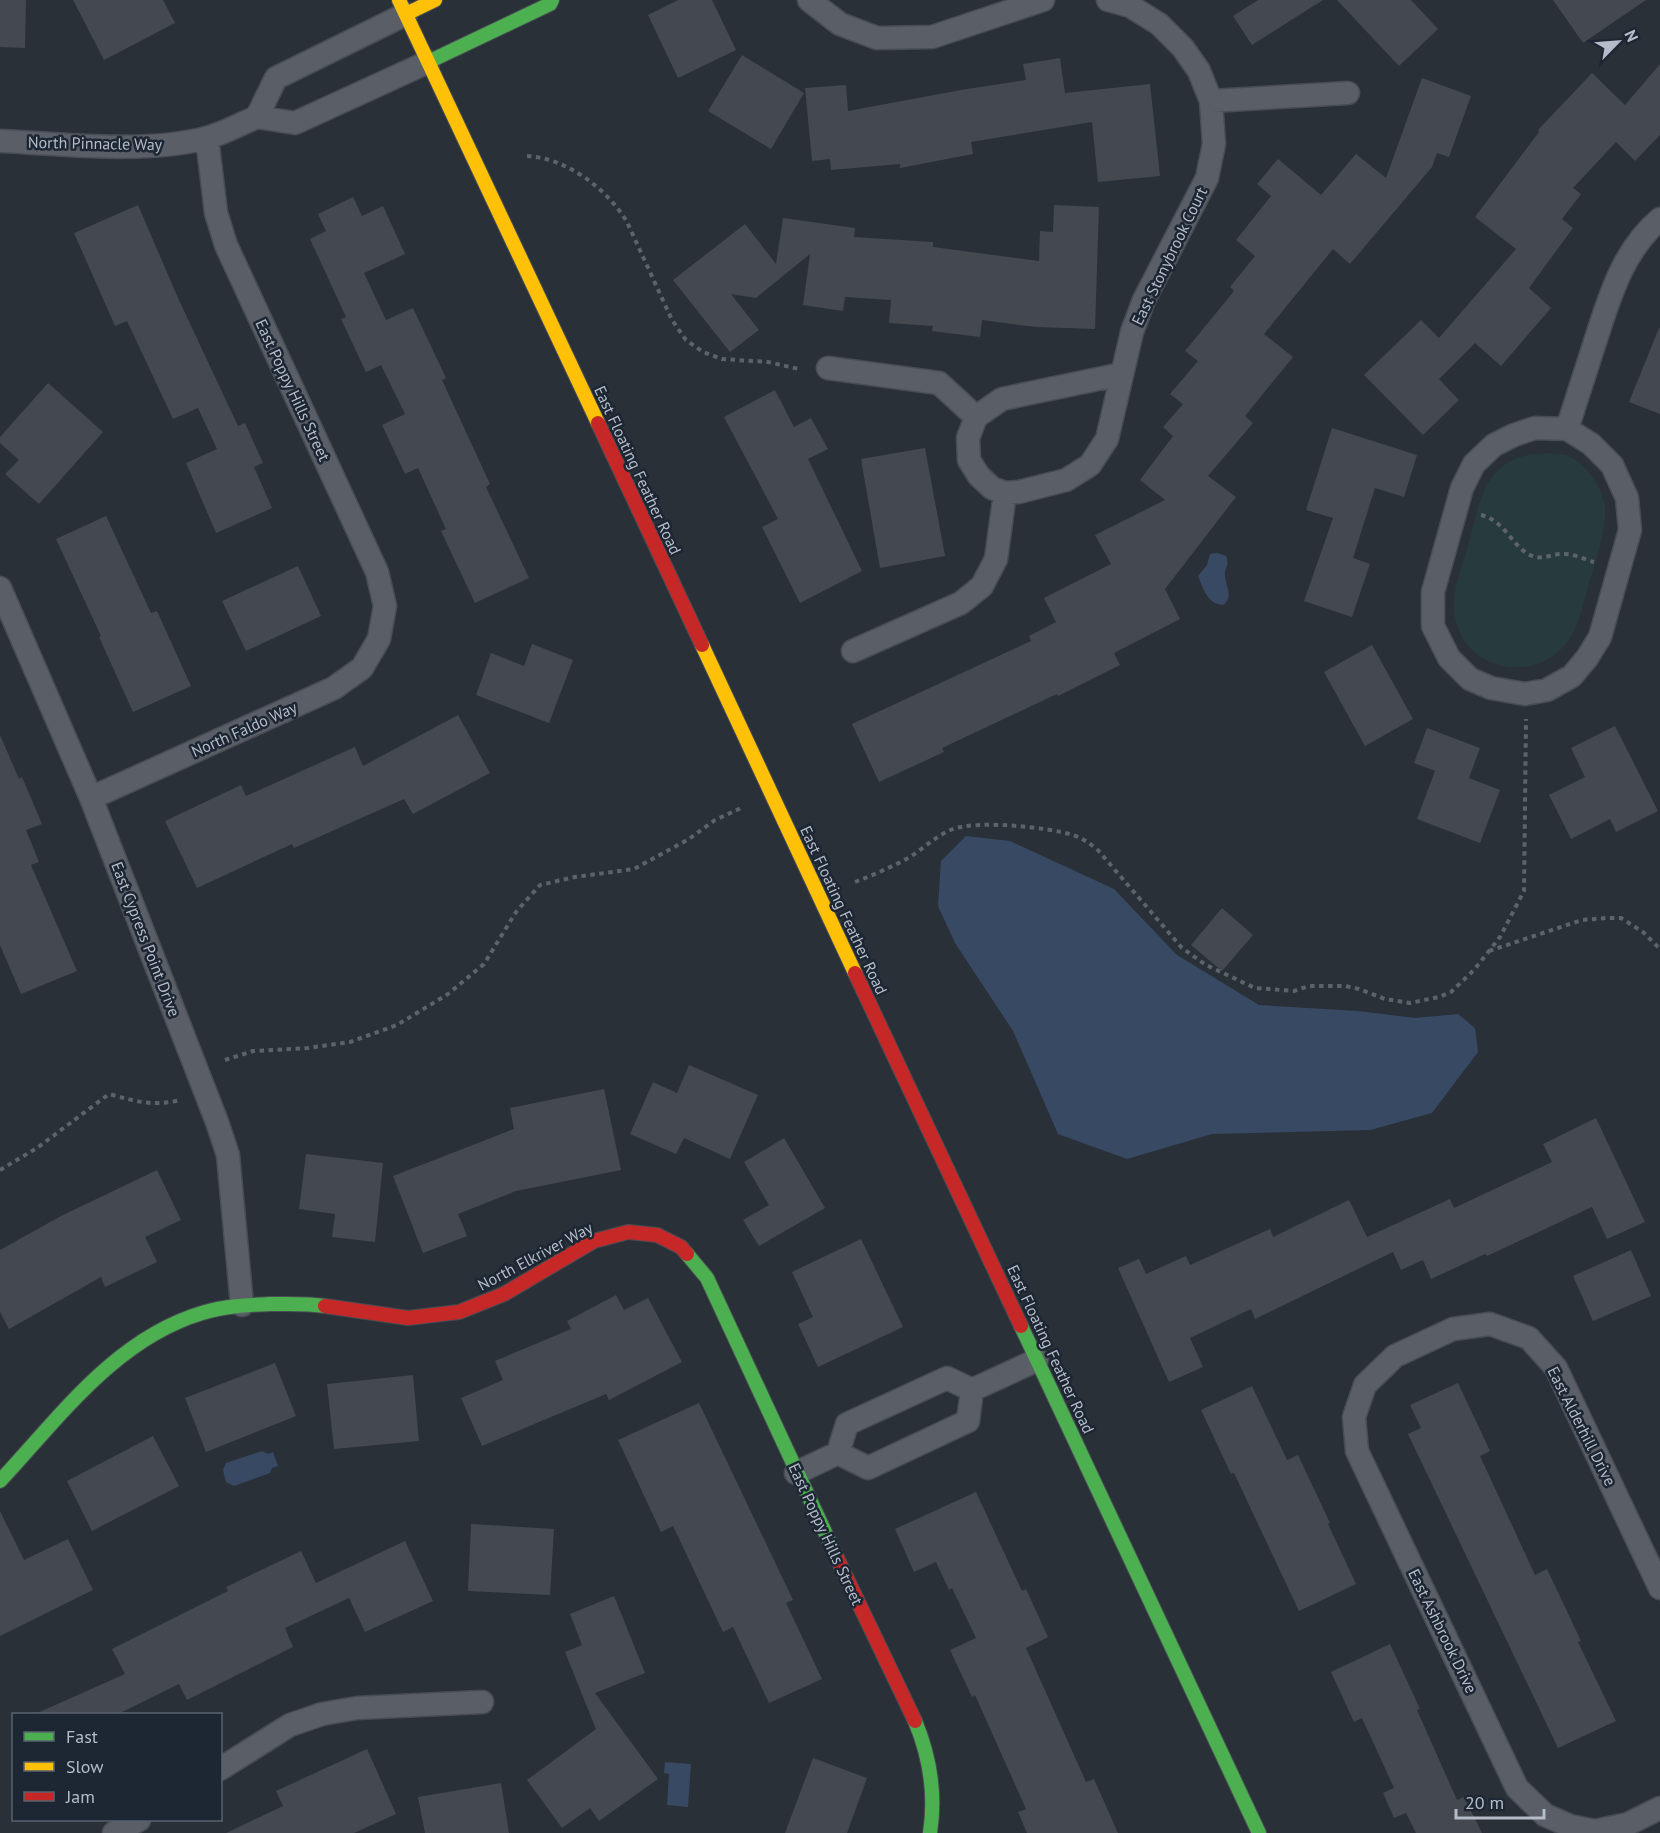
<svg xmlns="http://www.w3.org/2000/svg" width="1660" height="1833" viewBox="0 0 1660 1833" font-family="'PT Sans',sans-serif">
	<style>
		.green { fill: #273a3e }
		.water { fill: #384963 }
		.building { fill: #444950 }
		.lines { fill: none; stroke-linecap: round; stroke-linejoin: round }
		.street-casing { stroke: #484c53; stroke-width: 25 }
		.fast-casing { stroke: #484c53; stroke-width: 16 }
		.slow-casing { stroke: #484c53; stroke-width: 16 }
		.jam-casing { stroke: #484c53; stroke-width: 16 }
		.path { stroke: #5d636a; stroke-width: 4; stroke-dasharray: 4.5 4.5; stroke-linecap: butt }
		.street { stroke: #5a5e66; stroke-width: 22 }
		.fast { stroke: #4caf50; stroke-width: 14 }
		.slow { stroke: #ffc107; stroke-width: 14 }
		.jam { stroke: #c62828; stroke-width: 14 }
		.labels { text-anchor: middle; stroke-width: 5; stroke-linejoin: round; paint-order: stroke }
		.street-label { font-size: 16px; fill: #b4bcc9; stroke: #1d2633 }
	</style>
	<rect width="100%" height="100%" fill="#2a3038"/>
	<path class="green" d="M 1552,453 C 1556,454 1561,454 1566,455 C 1585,462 1603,487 1605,508 C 1607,528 1594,567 1588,587 C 1582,607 1578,631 1564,646 C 1538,676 1489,674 1465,642 C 1458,632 1453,616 1454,603 C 1454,583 1464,562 1469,542 C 1474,525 1477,505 1485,489 C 1489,480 1496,471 1504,465 C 1518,454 1535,454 1552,453 Z"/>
	<path class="water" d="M 1217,553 L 1226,556 C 1230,567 1224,567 1225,576 C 1226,588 1234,596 1223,605 C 1208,604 1203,589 1198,576 L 1207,565 L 1210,554 Z
		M 966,836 L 1010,841 L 1114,889 L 1177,955 L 1259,1005 L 1358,1011 L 1415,1018 L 1458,1014 L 1475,1028 L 1478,1052 L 1432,1113 L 1370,1130 L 1212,1134 L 1127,1159 L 1058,1134 L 1013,1031 L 955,943 L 938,906 L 941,861 Z
		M 262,1451 L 268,1454 L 273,1452 L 278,1466 L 272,1468 L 270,1473 L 234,1486 L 226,1482 L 223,1470 L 226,1463 Z
		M 665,1762 L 691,1764 L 688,1807 L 667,1805 L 669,1774 L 664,1773 Z"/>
	<path class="building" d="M 0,0 L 26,0 L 25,48 L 0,47 Z
		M 73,0 L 163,0 L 175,23 L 104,60 Z
		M 678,0 L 712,0 L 736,50 L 678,78 L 648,15 Z
		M 1258,0 L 1323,0 L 1252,45 L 1233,16 Z
		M 1337,0 L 1411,0 L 1438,29 L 1399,66 Z
		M 1553,0 L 1646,0 L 1583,43 Z
		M 742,55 L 804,93 L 771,149 L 708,111 Z
		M 1060,58 L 1065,93 L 1150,84 L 1160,176 L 1098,182 L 1092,122 L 971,142 L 973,154 L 900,168 L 900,164 L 831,170 L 830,159 L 812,161 L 805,88 L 846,85 L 848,111 L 961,90 L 1026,80 L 1023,64 Z
		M 1660,64 L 1660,135 L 1635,161 L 1616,142 L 1573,188 L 1581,194 L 1562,219 L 1573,228 L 1529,288 L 1551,308 L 1501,366 L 1475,343 L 1439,379 L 1459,400 L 1423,435 L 1364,375 L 1421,320 L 1439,338 L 1516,249 L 1475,217 L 1539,132 L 1538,130 L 1592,73 L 1625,105 Z
		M 1422,78 L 1471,96 L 1449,157 L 1437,153 L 1432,167 L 1350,264 L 1333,249 L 1264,334 L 1293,357 L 1245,416 L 1253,423 L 1208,476 L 1236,497 L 1165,589 L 1180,619 L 1114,653 L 1120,665 L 1058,696 L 1057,694 L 942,748 L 944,752 L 879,782 L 852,724 L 1031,641 L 1029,636 L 1056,622 L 1044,598 L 1111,564 L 1095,535 L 1165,500 L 1140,480 L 1173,436 L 1163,427 L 1183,404 L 1170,394 L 1198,361 L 1185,351 L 1234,291 L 1230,287 L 1255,256 L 1236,240 L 1271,196 L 1257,184 L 1278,159 L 1321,195 L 1356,154 L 1386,178 Z
		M 353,197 L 362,216 L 383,206 L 405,254 L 364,273 L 386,320 L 413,308 L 446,378 L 442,380 L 490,484 L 486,487 L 529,578 L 475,603 L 441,531 L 446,529 L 418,468 L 405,474 L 382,425 L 405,414 L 381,365 L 366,372 L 341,319 L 346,317 L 310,239 L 326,231 L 318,214 Z
		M 138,205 L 178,298 L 238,426 L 245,423 L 263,463 L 254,467 L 272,508 L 216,533 L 186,463 L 217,449 L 198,408 L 173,419 L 127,321 L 115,326 L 74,233 Z
		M 1054,205 L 1099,207 L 1095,329 L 1036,327 L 982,320 L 980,337 L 932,331 L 933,326 L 889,323 L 891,300 L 845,297 L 843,311 L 803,305 L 810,254 L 756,298 L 731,294 L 759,330 L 730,352 L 673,280 L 745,224 L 776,264 L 783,218 L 855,228 L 854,237 L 933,242 L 933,247 L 1039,261 L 1040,231 L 1053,232 Z
		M 1659,328 L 1660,328 L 1660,414 L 1629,402 Z
		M 48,383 L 103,432 L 39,504 L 5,474 L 19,460 L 0,443 L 0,437 Z
		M 775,390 L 794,427 L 811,418 L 828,449 L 808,459 L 862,571 L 800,603 L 762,527 L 778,519 L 724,417 Z
		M 1332,428 L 1417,455 L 1404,497 L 1375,488 L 1353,558 L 1370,564 L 1352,617 L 1304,601 L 1333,518 L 1306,510 Z
		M 925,448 L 945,556 L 880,568 L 861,459 Z
		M 106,516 L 151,613 L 157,611 L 191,686 L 133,712 L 99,637 L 101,636 L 56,539 Z
		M 298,566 L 321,616 L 246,651 L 222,601 Z
		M 532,644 L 573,660 L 549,723 L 476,695 L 491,653 L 524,666 Z
		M 1372,645 L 1413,719 L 1365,746 L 1324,672 Z
		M 458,715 L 490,773 L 413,814 L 404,799 L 294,848 L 292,844 L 197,888 L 165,821 L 241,785 L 246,796 L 355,747 L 363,766 Z
		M 1615,726 L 1658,811 L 1616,832 L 1610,819 L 1571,839 L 1549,795 L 1585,777 L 1571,748 Z
		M 1427,728 L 1480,748 L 1469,778 L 1500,790 L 1480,843 L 1417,819 L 1435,771 L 1414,763 Z
		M 0,735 L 19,779 L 22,777 L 42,824 L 26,830 L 39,862 L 31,865 L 77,971 L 21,994 L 0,945 Z
		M 1222,908 L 1253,935 L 1222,971 L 1191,945 Z
		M 689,1065 L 758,1095 L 730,1159 L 684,1138 L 676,1154 L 630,1134 L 653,1082 L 677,1093 Z
		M 604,1089 L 621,1170 L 516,1191 L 458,1214 L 467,1236 L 423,1253 L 393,1176 L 514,1129 L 510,1108 Z
		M 1596,1118 L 1645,1222 L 1607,1239 L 1592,1207 L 1487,1256 L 1485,1254 L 1431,1279 L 1423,1260 L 1401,1270 L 1393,1252 L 1255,1319 L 1251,1309 L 1190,1338 L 1203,1367 L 1169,1382 L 1118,1268 L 1139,1259 L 1146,1274 L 1186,1256 L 1190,1265 L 1270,1229 L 1273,1237 L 1349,1200 L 1367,1237 L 1450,1199 L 1454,1208 L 1552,1162 L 1543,1144 Z
		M 784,1138 L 825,1208 L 759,1246 L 743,1220 L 769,1205 L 744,1162 Z
		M 306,1154 L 383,1163 L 375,1242 L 332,1237 L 335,1214 L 299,1209 Z
		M 157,1170 L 181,1220 L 145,1237 L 157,1262 L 105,1287 L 101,1277 L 9,1329 L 0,1312 L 0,1250 L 61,1216 Z
		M 861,1239 L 903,1327 L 818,1367 L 798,1324 L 813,1317 L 792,1272 Z
		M 1631,1250 L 1651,1296 L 1593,1321 L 1573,1276 Z
		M 616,1295 L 624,1310 L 648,1298 L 682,1362 L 609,1400 L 606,1394 L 482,1446 L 461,1398 L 503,1380 L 495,1361 L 571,1329 L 567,1321 Z
		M 275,1363 L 296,1416 L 206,1452 L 185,1398 Z
		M 413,1375 L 419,1441 L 334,1449 L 327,1384 Z
		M 1458,1383 L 1490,1451 L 1480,1456 L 1535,1575 L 1547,1569 L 1581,1641 L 1578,1642 L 1616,1721 L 1558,1748 L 1408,1434 L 1421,1428 L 1410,1405 Z
		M 1252,1386 L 1287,1460 L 1298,1455 L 1330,1523 L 1328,1524 L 1356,1584 L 1299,1611 L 1234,1473 L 1231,1474 L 1201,1410 Z
		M 699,1403 L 793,1600 L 786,1603 L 822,1679 L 769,1703 L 733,1627 L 723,1632 L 673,1526 L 661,1532 L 618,1440 Z
		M 153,1436 L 179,1486 L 92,1531 L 67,1481 Z
		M 976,1492 L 1022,1591 L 1026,1589 L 1048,1637 L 1026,1648 L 1086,1782 L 1094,1779 L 1118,1833 L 1027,1833 L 1018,1812 L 1026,1809 L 975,1695 L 972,1697 L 950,1650 L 976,1638 L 952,1588 L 949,1590 L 936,1562 L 914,1572 L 895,1529 Z
		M 0,1511 L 24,1560 L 68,1539 L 93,1590 L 0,1636 Z
		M 471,1524 L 554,1529 L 550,1595 L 468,1591 Z
		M 405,1541 L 433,1601 L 365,1632 L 349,1598 L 285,1628 L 293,1647 L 187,1700 L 179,1684 L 118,1714 L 35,1714 L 125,1674 L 112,1649 L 228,1591 L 226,1587 L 301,1551 L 316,1583 Z
		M 614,1596 L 645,1673 L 595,1693 L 658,1779 L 599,1821 L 590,1808 L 562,1828 L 527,1780 L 596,1729 L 565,1652 L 582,1645 L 570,1614 Z
		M 1390,1644 L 1420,1709 L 1417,1710 L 1457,1800 L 1464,1797 L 1482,1833 L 1416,1833 L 1406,1813 L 1394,1818 L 1383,1793 L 1394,1788 L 1362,1718 L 1354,1722 L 1331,1672 Z
		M 367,1749 L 396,1814 L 354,1833 L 226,1833 L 283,1806 L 276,1791 Z
		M 813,1758 L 867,1778 L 847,1833 L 785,1833 Z
		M 501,1783 L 509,1833 L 425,1833 L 418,1797 Z"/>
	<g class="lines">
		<g class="street-casing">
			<path id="street" d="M 809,0 L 840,24 L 877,38 L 932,37 L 1043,0
				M 1108,0 L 1130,6 L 1159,24 L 1183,48 L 1199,71 L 1211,101 L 1214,144 L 1207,178 L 1144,300 L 1132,332 L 1107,439 L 1090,465 L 1066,480 L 1019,492 L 1005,493 L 992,488 L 979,476 L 969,460 L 968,438 L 976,417 L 1002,399 L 1122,374
				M 406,14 L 276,78 L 257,117 L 295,123 L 428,62
				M 1211,101 L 1348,93
				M 0,141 C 64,144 144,154 206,138 C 223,134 240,124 257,117
				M 828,368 L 939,383 L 976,417
				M 1535,428 L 1567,429 L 1591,444 L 1612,465 L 1627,498 L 1630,530 L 1600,637 L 1587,658 L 1572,676 L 1547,690 L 1525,694 L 1491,688 L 1470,679 L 1449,658 L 1433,626 L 1433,592 L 1462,488 L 1474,464 L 1494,445 L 1514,435 Z
				M 1567,429 C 1576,401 1585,373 1594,345 C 1609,299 1622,251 1660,219
				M 0,588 L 91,798 L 217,1122 L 228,1155 L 242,1305
				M 853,651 L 961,603 L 982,586 L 996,559 L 1005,493
				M 91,798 L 334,688 L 362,668 L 379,639 L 385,606 L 377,572 L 226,245 L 216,213 L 207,138
				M 972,1390 L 1037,1360
				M 796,1473 L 838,1453 L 847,1424 L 947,1378 L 972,1390 L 968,1421 L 868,1468 L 838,1453
				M 220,1769 L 290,1725 L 322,1714 L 357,1708 L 482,1702
				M 1595,1831 L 1628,1824 L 1660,1808
				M 114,1833 L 139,1820
				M 1595,1833 L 1595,1831 L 1570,1826 L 1545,1815 L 1517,1788 L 1357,1451 L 1354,1417 L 1365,1385 L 1395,1356 L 1453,1329 L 1490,1324 L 1529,1338 L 1556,1368 L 1660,1588"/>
		</g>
		<g class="fast-casing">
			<path id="fast" d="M 428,62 L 550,4 L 552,0
				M 687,1254 L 707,1278 L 837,1558
				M 1021,1326 L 1259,1833
				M 0,1481 C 59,1418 115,1339 202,1313 C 224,1306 247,1305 270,1304 C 288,1304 306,1303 325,1306
				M 915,1721 C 930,1757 936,1794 930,1833"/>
		</g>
		<g class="slow-casing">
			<path id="slow" d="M 399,0 L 598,423
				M 406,14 L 435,0
				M 702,645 L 855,973"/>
		</g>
		<g class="jam-casing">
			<path id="jam" d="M 598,423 L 702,645
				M 855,973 L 1021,1326
				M 325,1306 L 408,1318 L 459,1312 L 504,1294 L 594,1241 L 628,1232 L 657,1235 L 681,1247 L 687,1254
				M 837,1558 L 915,1721"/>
		</g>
		<path class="path" d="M 527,156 C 567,158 607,189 627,222 L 672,320 L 686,340 L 703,352 L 722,359 L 768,362 L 799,369
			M 1481,515 C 1504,520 1512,546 1530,555 C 1541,561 1551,554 1562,554 C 1572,553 1584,559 1594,562
			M 855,882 C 873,875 892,867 910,857 C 924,848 937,835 953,829 C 978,820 1047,827 1073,835 C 1082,838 1089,843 1097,849 L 1182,948 L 1206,965 L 1255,988 L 1294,991 L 1309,986 L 1345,986 L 1359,989 L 1385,999 L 1410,1003 L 1439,997 L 1451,992 L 1474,970 L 1500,937 L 1524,891 L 1526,719
			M 1489,951 L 1582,920 L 1606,918 L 1621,918 L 1643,932 L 1660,949
			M 225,1060 L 253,1051 L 308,1048 L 350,1042 L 397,1025 L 448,994 L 484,964 L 516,912 L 540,885 L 575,877 L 634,869 L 689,839 L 715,820 L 741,808
			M 0,1170 L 37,1148 L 109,1094 C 135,1101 153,1107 180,1100"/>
		<use href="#street" class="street"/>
		<use href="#fast" class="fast"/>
		<use href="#slow" class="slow"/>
		<use href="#jam" class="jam"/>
	</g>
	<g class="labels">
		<g class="street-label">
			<text transform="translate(95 143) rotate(1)" y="6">North Pinnacle Way</text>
			<text transform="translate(1169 256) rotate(-64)" y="6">East Stonybrook Court</text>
			<text transform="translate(293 390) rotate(65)" y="6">East Poppy Hills Street</text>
			<text transform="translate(638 470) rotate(65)" y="6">East Floating Feather Road</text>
			<text transform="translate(244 729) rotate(-24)" y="6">North Faldo Way</text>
			<text transform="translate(844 910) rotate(65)" y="6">East Floating Feather Road</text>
			<text transform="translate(146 939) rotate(69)" y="6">East Cypress Point Drive</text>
			<text transform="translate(535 1256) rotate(-28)" y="6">North Elkriver Way</text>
			<text transform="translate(1051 1349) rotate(65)" y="6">East Floating Feather Road</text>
			<text transform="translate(1582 1426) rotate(63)" y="6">East Alderhill Drive</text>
			<text transform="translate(826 1534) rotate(65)" y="6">East Poppy Hills Street</text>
			<text transform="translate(1443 1631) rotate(64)" y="6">East Ashbrook Drive</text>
		</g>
	</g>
	<rect x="12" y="1713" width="210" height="108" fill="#1d2633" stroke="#59626f" stroke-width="1.5"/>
	<rect x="24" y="1732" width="30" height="9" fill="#4caf50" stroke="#59626f" stroke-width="1.5"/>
	<text x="66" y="1743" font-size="18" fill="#b4bcc9">Fast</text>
	<rect x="24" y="1762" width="30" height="9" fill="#ffc107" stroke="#59626f" stroke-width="1.5"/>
	<text x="66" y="1773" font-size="18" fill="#b4bcc9">Slow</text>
	<rect x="24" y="1792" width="30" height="9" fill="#c62828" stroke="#59626f" stroke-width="1.5"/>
	<text x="66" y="1803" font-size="18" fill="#b4bcc9">Jam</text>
	<g transform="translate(1618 42) rotate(65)" stroke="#1d2633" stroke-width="4.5" paint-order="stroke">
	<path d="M0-4.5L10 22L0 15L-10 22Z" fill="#b4bcc9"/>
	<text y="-9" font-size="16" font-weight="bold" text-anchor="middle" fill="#b4bcc9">N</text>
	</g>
	<path d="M1456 1809v9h88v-9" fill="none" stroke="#b4bcc9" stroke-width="3"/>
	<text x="1465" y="1809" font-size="18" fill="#b4bcc9" stroke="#1d2633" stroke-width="4.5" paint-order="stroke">20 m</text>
</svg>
